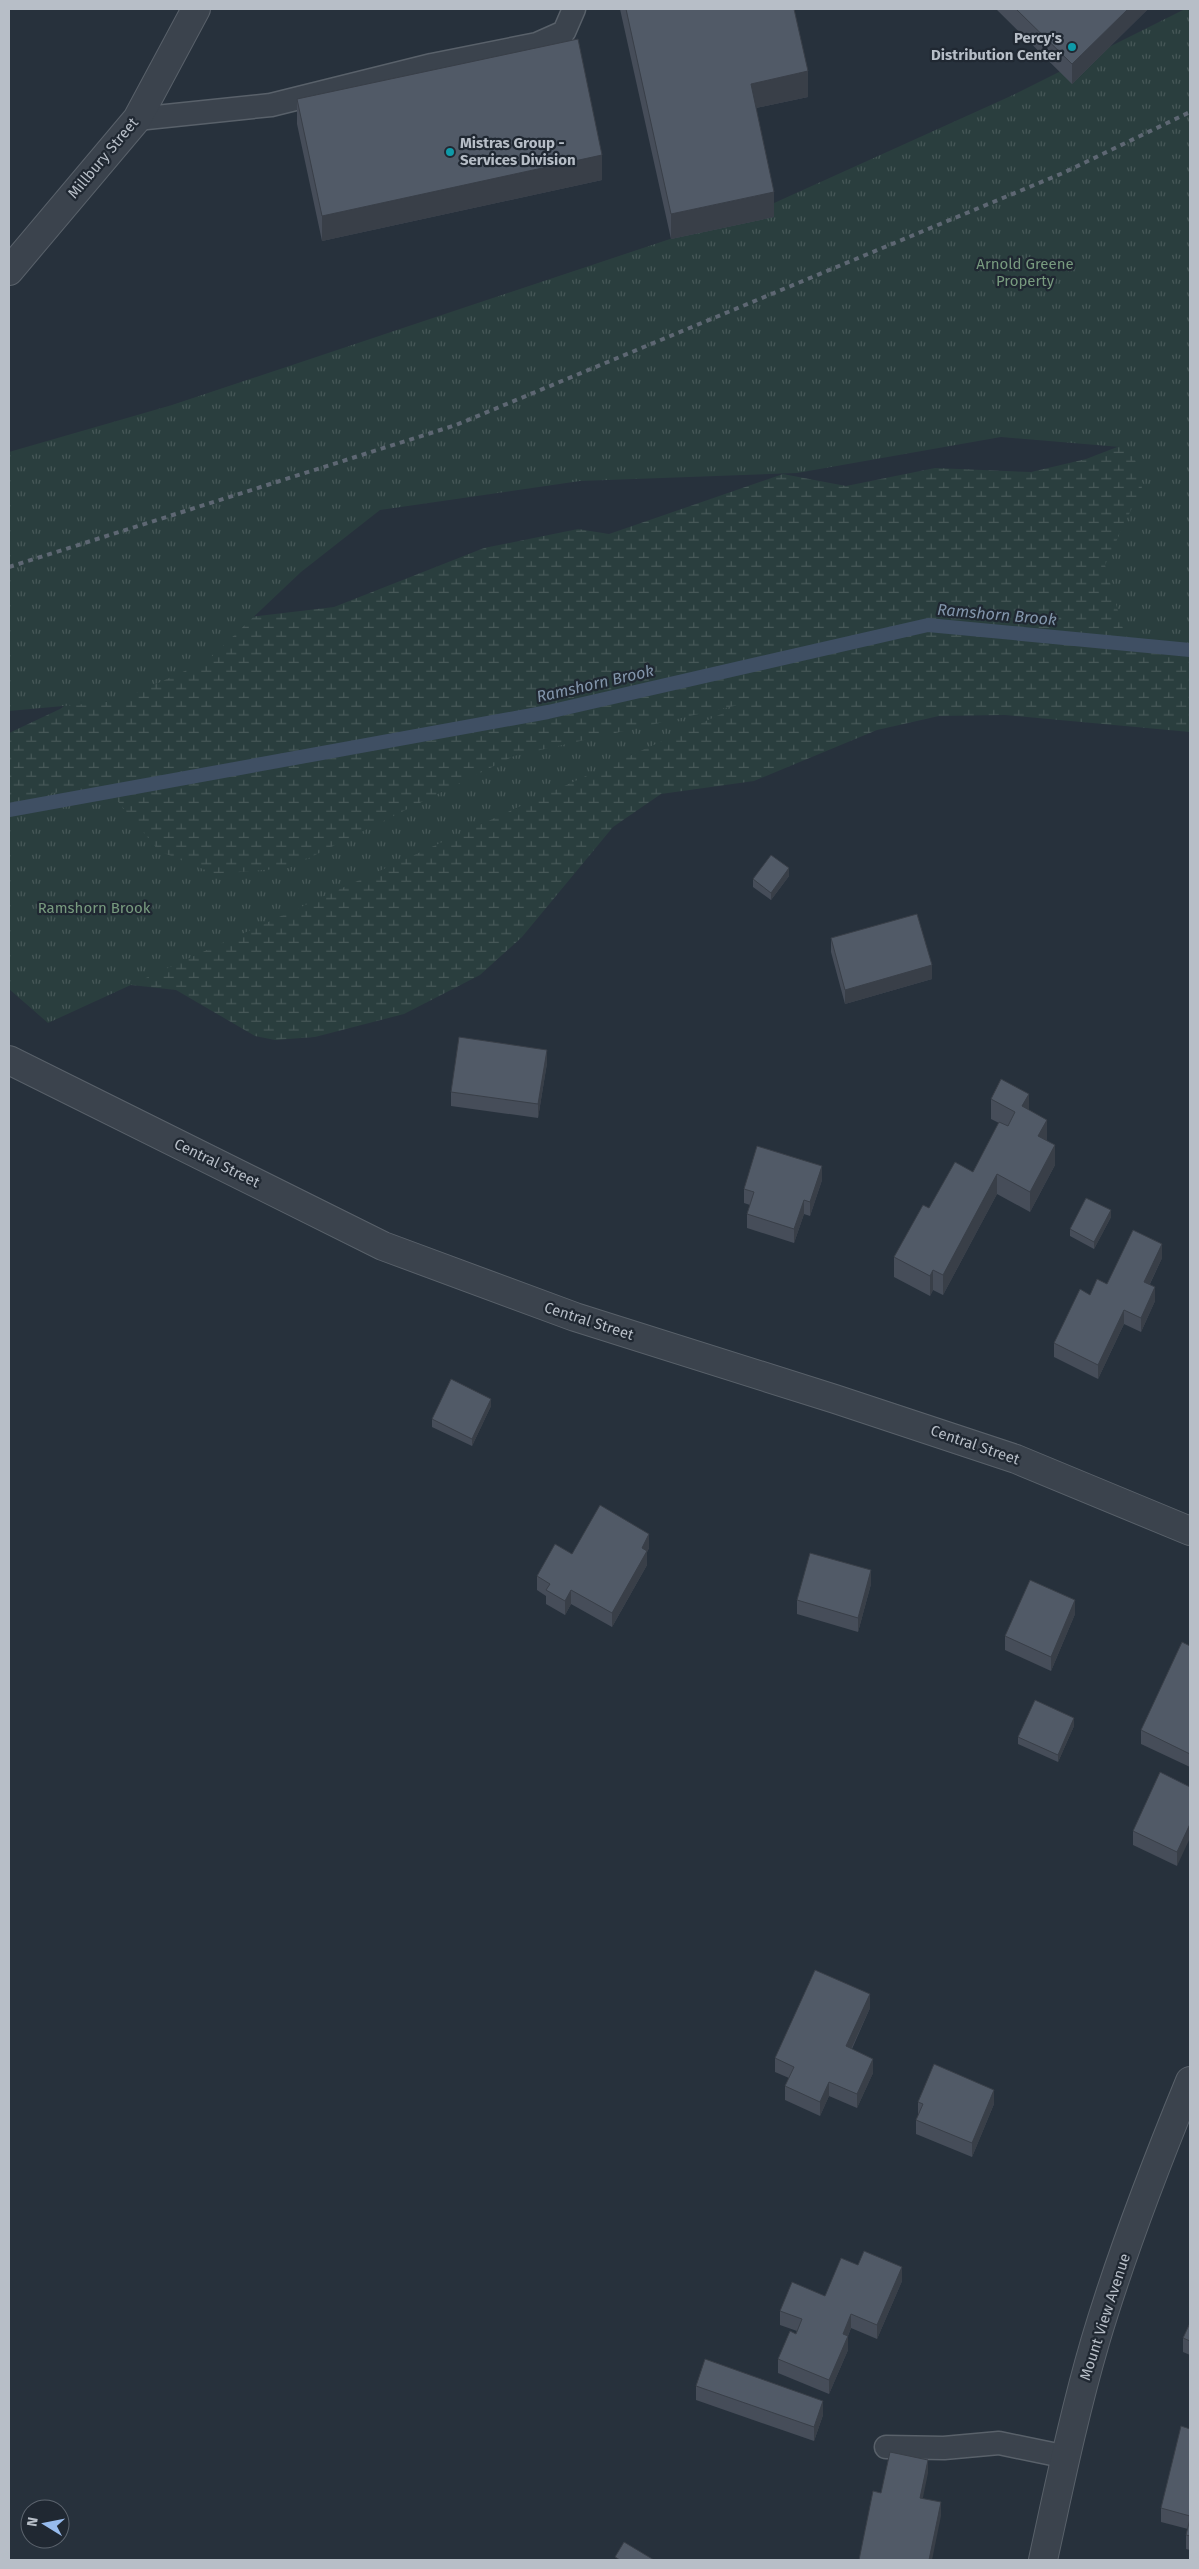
<svg xmlns="http://www.w3.org/2000/svg" width="1199" height="2569" viewBox="0 0 1199 2569" font-family="'Fira Sans',sans-serif">
	<style>
		.wetland { fill: url(#wetland-marsh) }
		.park { fill: url(#park-tufts) }
		.lines { fill: none; stroke-linecap: round; stroke-linejoin: round }
		.stream { stroke: #3f4f63; stroke-width: 14 }
		.service-casing { stroke: #59616a; stroke-width: 25 }
		.minor-casing { stroke: #59616a; stroke-width: 30 }
		.tertiary-casing { stroke: #59616a; stroke-width: 30 }
		.service { stroke: #3b434d; stroke-width: 22 }
		.minor { stroke: #3b434d; stroke-width: 28 }
		.tertiary { stroke: #3b434d; stroke-width: 28 }
		.rail { stroke: #5e6773; stroke-width: 4; stroke-dasharray: 5 5; stroke-linecap: butt }
		.wall { fill: #464d59 }
		.shaded-wall { fill: #393f48 }
		.building { fill: #515a67; stroke: #393f48 }
		.culture-dot { fill: #0f9aa8; stroke: #202832; stroke-width: 2 }
		.labels { text-anchor: middle; stroke-width: 4.5; stroke-linejoin: round; paint-order: stroke }
		.poi-label { font-size: 15px; font-weight: bold; fill: #b7bec7; stroke: #202832; text-anchor: end }
		.street-label { font-size: 15px; fill: #b7bec7; stroke: #202832 }
		.park-label { font-size: 15px; fill: #789b7f; stroke: #202832 }
		.water-label { font-size: 16px; font-style: italic; fill: #8295ab; stroke: #202832 }
	</style>
	<defs>
		<pattern id="wetland-marsh" width="20" height="14" patternUnits="userSpaceOnUse" patternTransform="scale(1.25)"><rect width="20" height="14" fill="#2a3e3e"/><path d="M1 5h8M5 5V1M11 12h8M15 12V8" fill="none" stroke="#475858"/></pattern>
		<pattern id="park-tufts" width="24" height="20" patternUnits="userSpaceOnUse" patternTransform="scale(1.25)"><rect width="24" height="20" fill="#2a3e3e"/><path d="M3 7l-1-3M5 7V3M7 7l1-3M15 17l-1-3M17 17v-4M19 17l1-3" fill="none" stroke="#475858"/></pattern>
	</defs>
	<rect width="100%" height="100%" fill="#27313c"/>
	<path class="wetland" d="M 1190,413 L 1190,732 L 1005,715 L 939,716 L 877,730 L 754,781 L 661,794 L 613,827 L 522,937 L 480,975 L 404,1014 L 315,1037 L 275,1040 L 255,1036 L 176,990 L 113,983 L 9,912 L 9,733 L 60,709 L 173,626 L 334,607 L 484,548 L 578,529 L 609,534 L 783,474 L 846,486 L 935,468 L 1031,472 L 1086,459 L 1164,429 Z"/>
	<path class="park" d="M 1185,9 L 1190,9 L 1190,654 L 1172,653 L 1125,636 L 1105,565 L 1142,487 L 1132,448 L 1001,437 L 797,473 L 580,481 L 380,510 L 301,572 L 207,661 L 118,701 L 9,711 L 9,452 L 172,405 L 763,208 L 1013,95 Z
		M 743,704 L 48,1023 L 9,989 L 9,806 L 69,789 L 110,792 L 159,851 L 215,874 L 289,868 L 514,756 Z"/>
	<g class="lines">
		<path class="stream" d="M 9,810 L 548,712 L 928,625 L 1190,650"/>
		<g class="service-casing">
			<path id="service" d="M 137,119 L 271,105 L 432,65 L 537,44 L 564,32 L 574,9
				M 886,2447 L 944,2448 L 999,2443 L 1067,2457"/>
		</g>
		<g class="minor-casing">
			<path id="minor" d="M 1043,2560 C 1059,2487 1074,2414 1095,2342 C 1121,2254 1155,2166 1190,2081"/>
		</g>
		<g class="tertiary-casing">
			<path id="tertiary" d="M 9,271 L 137,119 L 196,9
				M 9,1060 L 383,1246 L 575,1317 L 835,1399 L 1016,1459 L 1190,1531"/>
		</g>
		<use href="#service" class="service"/>
		<use href="#minor" class="minor"/>
		<use href="#tertiary" class="tertiary"/>
		<path class="rail" d="M 9,567 L 456,425 L 1063,173 L 1190,112"/>
	</g>
	<path class="wall" d="M 620,9 L 794,9 L 808,97 L 756,108 L 774,217 L 671,239 Z
		M 996,9 L 1148,9 L 1072,84 Z
		M 297,99 L 602,180 L 322,241 L 297,124 Z
		M 789,876 L 771,900 L 753,887 L 753,879 Z
		M 831,938 L 932,979 L 845,1004 L 831,952 Z
		M 547,1063 L 538,1118 L 451,1106 L 451,1092 Z
		M 991,1099 L 1029,1110 L 1047,1140 L 1047,1141 L 1055,1165 L 1030,1212 L 997,1194 L 943,1295 L 933,1290 L 930,1296 L 894,1277 L 894,1257 L 929,1208 L 973,1172 L 999,1123 L 991,1119 Z
		M 822,1180 L 810,1216 L 804,1214 L 794,1243 L 747,1228 L 747,1214 L 750,1205 L 744,1203 L 744,1189 Z
		M 1111,1217 L 1094,1249 L 1070,1236 L 1070,1229 Z
		M 1162,1258 L 1150,1284 L 1155,1301 L 1141,1332 L 1124,1324 L 1098,1379 L 1054,1357 L 1054,1343 L 1090,1295 L 1107,1284 Z
		M 491,1406 L 472,1446 L 432,1427 L 432,1419 Z
		M 649,1548 L 647,1552 L 647,1565 L 612,1627 L 571,1604 L 565,1615 L 546,1604 L 546,1596 L 537,1590 L 537,1576 L 572,1554 Z
		M 871,1584 L 858,1632 L 797,1614 L 797,1600 Z
		M 1075,1614 L 1051,1671 L 1005,1650 L 1005,1636 Z
		M 1190,1646 L 1190,1767 L 1141,1744 L 1141,1730 Z
		M 1074,1726 L 1058,1762 L 1018,1744 L 1018,1737 Z
		M 1190,1787 L 1177,1866 L 1133,1845 L 1133,1831 Z
		M 870,2008 L 852,2049 L 873,2073 L 857,2108 L 829,2096 L 820,2116 L 785,2100 L 785,2086 L 789,2078 L 775,2072 L 775,2058 Z
		M 918,2102 L 994,2104 L 972,2157 L 916,2134 L 916,2120 L 918,2116 Z
		M 858,2265 L 902,2281 L 877,2339 L 851,2328 L 848,2336 L 848,2350 L 829,2394 L 778,2373 L 778,2359 L 797,2331 L 780,2325 L 780,2311 L 825,2296 Z
		M 1190,2323 L 1190,2355 L 1183,2352 L 1183,2338 Z
		M 696,2386 L 823,2415 L 814,2441 L 696,2400 Z
		M 1190,2429 L 1190,2550 L 1186,2549 L 1186,2535 L 1188,2529 L 1161,2522 L 1161,2508 Z"/>
	<path class="shaded-wall" d="M 1128,9 L 1148,9 L 1072,84 L 1072,64 Z
		M 808,71 L 808,97 L 751,109 L 751,84 Z
		M 602,155 L 602,180 L 322,241 L 322,216 Z
		M 774,192 L 774,217 L 671,239 L 671,214 Z
		M 789,868 L 789,876 L 771,900 L 771,893 Z
		M 932,965 L 932,979 L 845,1004 L 845,990 Z
		M 547,1050 L 547,1063 L 538,1118 L 538,1104 Z
		M 1029,1094 L 1029,1114 L 1022,1106 Z
		M 1047,1120 L 1047,1140 L 1038,1156 L 1038,1136 Z
		M 1055,1145 L 1055,1165 L 1030,1212 L 1030,1192 Z
		M 822,1166 L 822,1180 L 810,1216 L 810,1202 Z
		M 997,1174 L 997,1194 L 943,1295 L 943,1275 Z
		M 804,1200 L 804,1214 L 794,1243 L 794,1229 Z
		M 1111,1210 L 1111,1217 L 1094,1249 L 1094,1242 Z
		M 1162,1244 L 1162,1258 L 1144,1296 L 1144,1282 Z
		M 933,1270 L 933,1290 L 930,1296 L 930,1276 Z
		M 1155,1287 L 1155,1301 L 1141,1332 L 1141,1318 Z
		M 1124,1310 L 1124,1324 L 1098,1379 L 1098,1365 Z
		M 491,1399 L 491,1406 L 472,1446 L 472,1439 Z
		M 649,1534 L 649,1548 L 647,1552 L 647,1565 L 612,1627 L 612,1613 L 642,1548 Z
		M 871,1570 L 871,1584 L 858,1632 L 858,1618 Z
		M 571,1590 L 571,1604 L 565,1615 L 565,1601 Z
		M 1075,1600 L 1075,1614 L 1051,1671 L 1051,1657 Z
		M 1074,1718 L 1074,1726 L 1058,1762 L 1058,1755 Z
		M 1190,1824 L 1190,1838 L 1177,1866 L 1177,1852 Z
		M 870,1994 L 870,2008 L 846,2060 L 846,2046 Z
		M 873,2059 L 873,2073 L 857,2108 L 857,2094 Z
		M 829,2082 L 829,2096 L 820,2116 L 820,2102 Z
		M 994,2090 L 994,2104 L 972,2157 L 972,2143 Z
		M 902,2267 L 902,2281 L 877,2339 L 877,2325 Z
		M 851,2314 L 851,2328 L 847,2338 L 848,2336 L 848,2350 L 829,2394 L 829,2380 L 843,2334 Z
		M 823,2401 L 823,2415 L 814,2441 L 814,2427 Z
		M 928,2460 L 928,2473 L 920,2512 L 920,2498 Z
		M 941,2502 L 941,2516 L 932,2560 L 929,2560 Z"/>
	<path class="building" d="M 626,9 L 794,9 L 808,71 L 751,84 L 774,192 L 671,214 Z
		M 1016,9 L 1128,9 L 1072,64 Z
		M 578,39 L 602,155 L 322,216 L 297,99 Z
		M 771,855 L 789,868 L 771,893 L 753,879 Z
		M 917,914 L 932,965 L 845,990 L 831,938 Z
		M 459,1037 L 547,1050 L 538,1104 L 451,1092 Z
		M 1001,1079 L 1029,1094 L 1022,1106 L 1047,1120 L 1038,1136 L 1055,1145 L 1030,1192 L 997,1174 L 943,1275 L 933,1270 L 930,1276 L 894,1257 L 923,1205 L 929,1208 L 955,1162 L 973,1172 L 999,1122 L 1008,1126 L 1015,1112 L 991,1099 Z
		M 757,1146 L 822,1166 L 810,1202 L 804,1200 L 794,1229 L 747,1214 L 754,1192 L 744,1189 Z
		M 1086,1198 L 1111,1210 L 1094,1242 L 1070,1229 Z
		M 1133,1230 L 1162,1244 L 1144,1282 L 1155,1287 L 1141,1318 L 1124,1310 L 1098,1365 L 1054,1343 L 1080,1289 L 1090,1295 L 1097,1279 L 1107,1284 Z
		M 451,1379 L 491,1399 L 472,1439 L 432,1419 Z
		M 600,1505 L 649,1534 L 642,1548 L 647,1551 L 612,1613 L 571,1590 L 565,1601 L 546,1590 L 550,1584 L 537,1576 L 555,1544 L 572,1554 Z
		M 810,1553 L 871,1570 L 858,1618 L 797,1600 Z
		M 1030,1580 L 1075,1600 L 1051,1657 L 1005,1636 Z
		M 1182,1642 L 1190,1646 L 1190,1754 L 1141,1730 Z
		M 1035,1700 L 1074,1718 L 1058,1755 L 1018,1737 Z
		M 1160,1772 L 1190,1787 L 1190,1824 L 1177,1852 L 1133,1831 Z
		M 815,1970 L 870,1994 L 846,2046 L 873,2059 L 857,2094 L 829,2082 L 820,2102 L 785,2086 L 794,2067 L 775,2058 Z
		M 934,2064 L 994,2090 L 972,2143 L 916,2120 L 923,2104 L 918,2102 Z
		M 864,2251 L 902,2267 L 877,2325 L 851,2314 L 843,2334 L 848,2336 L 829,2380 L 778,2359 L 790,2331 L 796,2334 L 802,2319 L 780,2311 L 792,2282 L 825,2296 L 841,2258 L 858,2265 Z
		M 1190,2323 L 1190,2341 L 1183,2338 Z
		M 705,2359 L 823,2401 L 814,2427 L 696,2386 Z
		M 1181,2426 L 1190,2429 L 1190,2516 L 1161,2508 Z
		M 890,2452 L 928,2460 L 920,2498 L 941,2502 L 929,2560 L 859,2560 L 873,2491 L 881,2493 Z
		M 1190,2519 L 1190,2536 L 1186,2535 Z
		M 624,2542 L 654,2560 L 620,2560 L 615,2557 Z"/>
	<g class="culture-dot">
		<circle cx="1072" cy="47" r="5"/>
		<circle cx="450" cy="152" r="5"/>
	</g>
	<g class="labels">
		<g class="poi-label">
			<text x="1062" y="43">Percy's<tspan x="1062" dy="17">Distribution Center</tspan></text>
			<text x="460" y="148" text-anchor="start">Mistras Group -<tspan x="460" dy="17">Services Division</tspan></text>
		</g>
		<g class="street-label">
			<text transform="translate(103 158) rotate(-50)" y="5">Millbury Street</text>
			<text transform="translate(217 1163) rotate(26)" y="5">Central Street</text>
			<text transform="translate(589 1321) rotate(18)" y="5">Central Street</text>
			<text transform="translate(975 1445) rotate(19)" y="5">Central Street</text>
			<text transform="translate(1105 2317) rotate(-72)" y="5">Mount View Avenue</text>
		</g>
		<g class="park-label">
			<text x="1025" y="269">Arnold Greene<tspan x="1025" dy="17">Property</tspan></text>
			<text x="94" y="913">Ramshorn Brook</text>
		</g>
		<g class="water-label">
			<text transform="translate(997 614) rotate(5)" y="6">Ramshorn Brook</text>
			<text transform="translate(595 683) rotate(-13)" y="6">Ramshorn Brook</text>
		</g>
	</g>
	<rect width="1199" height="2569" fill="none" stroke="#b7bec7" stroke-width="20"/>
	<g transform="translate(45 2524) rotate(280)"><circle r="24" fill="#202832" stroke="#5c646e"/>
	<path d="M0-4L9 19L0 12L-9 19Z" fill="#97bbed"/>
	<text y="-8" font-size="14" font-weight="bold" text-anchor="middle" fill="#b7bec7">N</text>
	</g>
</svg>
